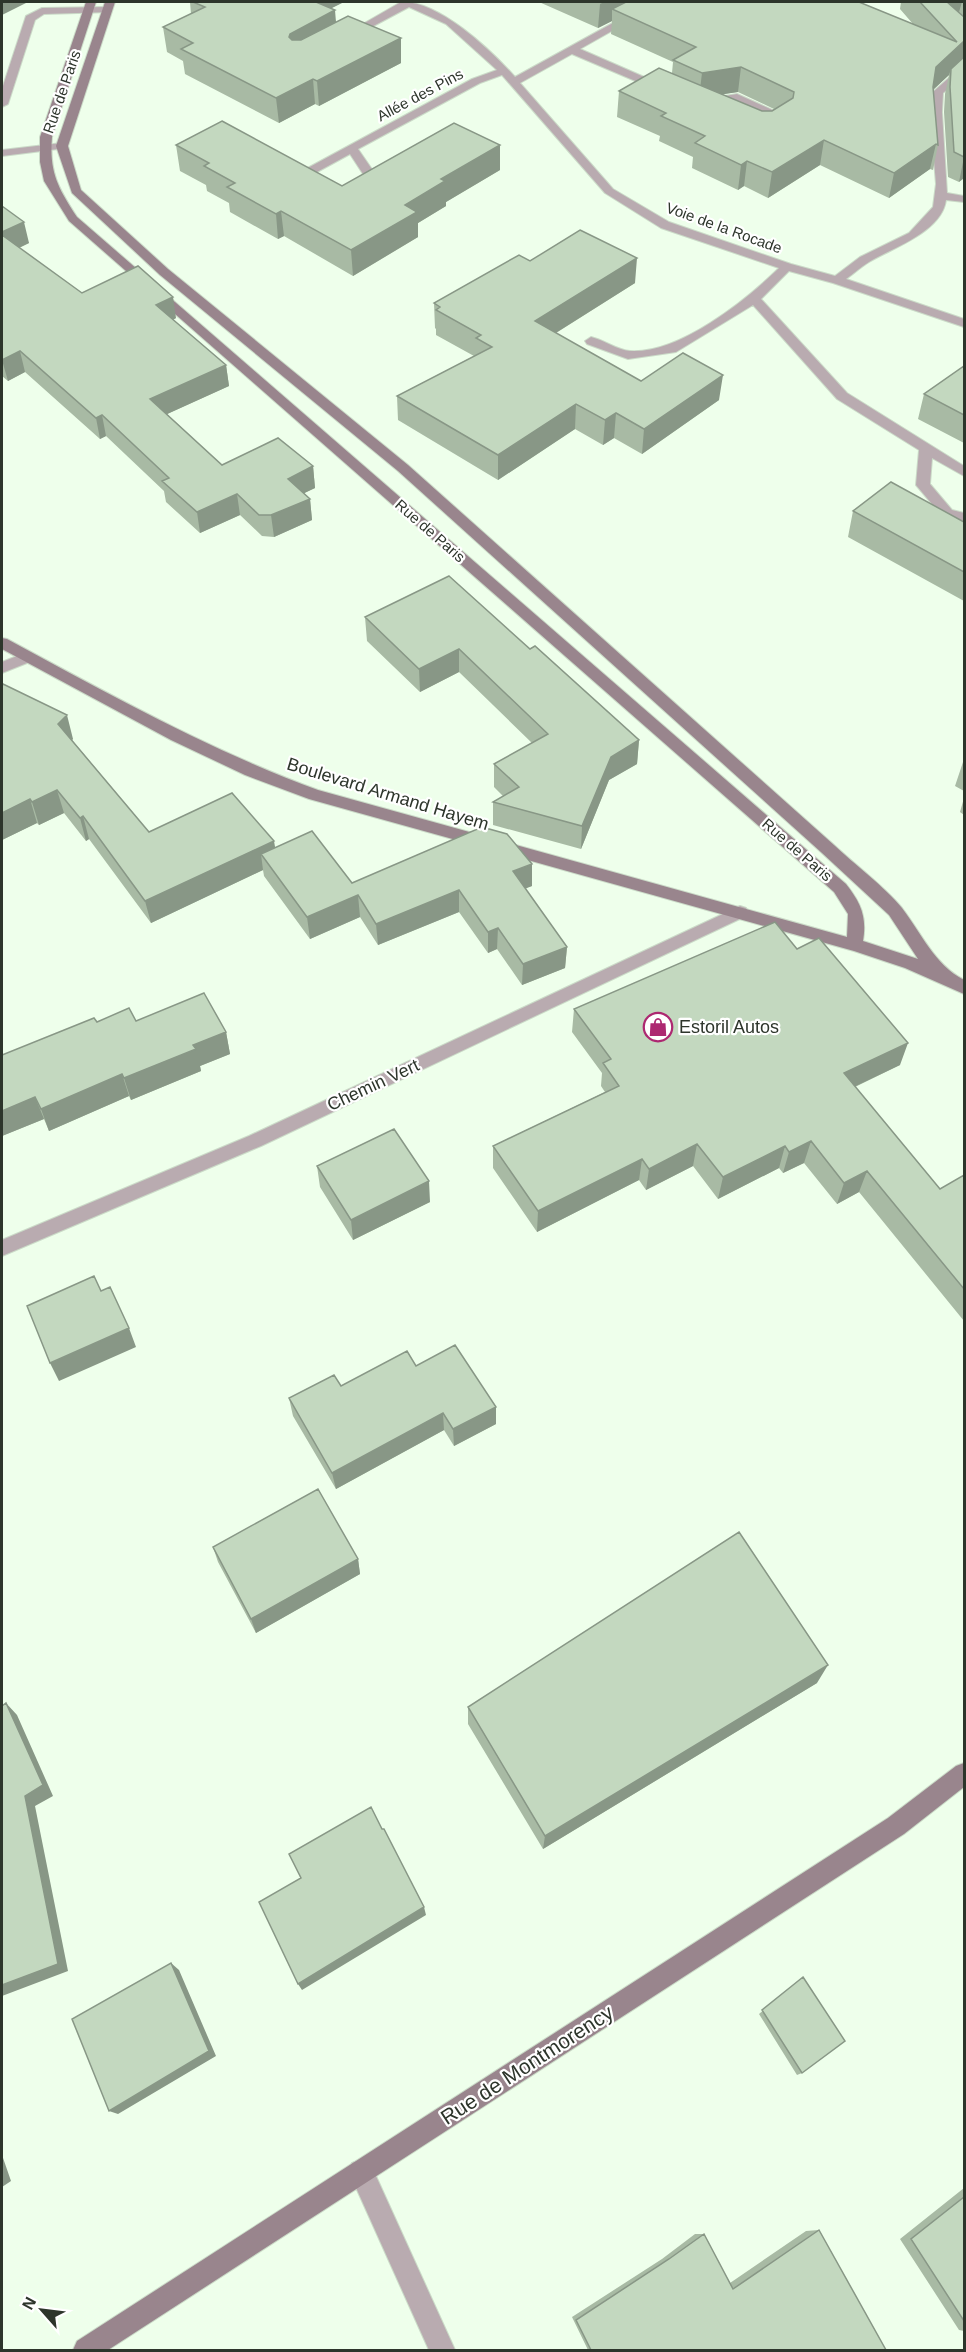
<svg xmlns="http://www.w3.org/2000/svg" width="966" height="2352" viewBox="0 0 966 2352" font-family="Arial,sans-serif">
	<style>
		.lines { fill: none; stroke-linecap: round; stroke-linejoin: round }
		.lane-casing { stroke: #cbdbc8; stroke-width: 2 }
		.street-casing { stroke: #cbdbc8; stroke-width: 2 }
		.secondary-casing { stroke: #cbdbc8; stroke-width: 2 }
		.lane { fill: #b9abb0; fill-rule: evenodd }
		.street { fill: #b9abb0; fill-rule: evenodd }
		.secondary { fill: #99858d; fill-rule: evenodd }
		.wall { fill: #a8baa4; fill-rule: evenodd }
		.shaded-wall { fill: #889786 }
		.building { fill: #c3d8bf; stroke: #889786; stroke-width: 1.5 }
		.labels { text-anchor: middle; stroke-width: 4.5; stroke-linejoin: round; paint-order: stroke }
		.far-street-label { font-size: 15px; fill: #2d352b; stroke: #fff }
		.street-label { font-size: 18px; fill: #2d352b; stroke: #fff }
		.poi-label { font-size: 18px; fill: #2d352b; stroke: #fff; text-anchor: start }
		.near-street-label { font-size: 21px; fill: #2d352b; stroke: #fff }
	</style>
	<rect width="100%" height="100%" fill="#eeffeb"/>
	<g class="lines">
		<g class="lane-casing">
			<path id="lane" d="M 107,7 L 111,8 L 111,12 L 44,14 L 35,20 L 8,104 L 2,107 L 2,89 L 26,16 L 42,8 Z"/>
		</g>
		<g class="street-casing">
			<path id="street" d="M 401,2 C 438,0 491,50 515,77 L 651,2 L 663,2 L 580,49 L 667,87 L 667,91 L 659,91 L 572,54 L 520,83 L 613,189 L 669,222 L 791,264 L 835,276 L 860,257 L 909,233 L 933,207 L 936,184 L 930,112 L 933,92 L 960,68 L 964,67 L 964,75 L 943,93 L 942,112 L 947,193 L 964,196 L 964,202 L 946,200 C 942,232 892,248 869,262 C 861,267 853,274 846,279 L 964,319 L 964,327 L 833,283 L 789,271 L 761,299 L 847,393 L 964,466 L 964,476 L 932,458 L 930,484 L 952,510 L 964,513 L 964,521 L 943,517 L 916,485 L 919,450 L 837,399 L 753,305 L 676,352 L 628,359 L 587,344 L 585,341 L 591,337 C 604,340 617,350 630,351 C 679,354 745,301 779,268 L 661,228 L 605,193 L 502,75 L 480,83 L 358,149 L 380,181 L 363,190 L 357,187 L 367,180 L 350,154 L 306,178 L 306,182 L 293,180 L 293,176 L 472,79 L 497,70 L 446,24 L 409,7 L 351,38 L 343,38 L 342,36 Z
				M 737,94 L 788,117 L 790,119 L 784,123 L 776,123 L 776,119 L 736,101 L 707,105 L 701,102 L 707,99 Z
				M 62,143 L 68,146 L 66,148 L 2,156 L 2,150 Z
				M 27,652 L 34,657 L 32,661 L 2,673 L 2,662 Z
				M 740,906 L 746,908 L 748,912 L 746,916 L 261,1146 L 2,1256 L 2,1240 L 249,1136 Z
				M 361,2160 L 370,2163 L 455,2350 L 429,2350 L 349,2172 L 352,2163 Z"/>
		</g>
		<g class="secondary-casing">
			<path id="secondary" d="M 86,2 L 96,2 L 52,137 C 49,172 58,188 77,217 L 846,884 C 861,903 867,917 863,941 L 918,959 L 889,915 L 822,853 L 398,471 L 160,275 L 72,193 L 56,146 L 105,2 L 115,2 L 68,146 L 81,190 L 168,269 L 408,465 L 834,845 C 854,864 885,887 902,908 C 922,934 934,964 964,980 L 964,994 L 905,968 L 854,951 L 309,799 L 245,775 L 171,740 L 2,649 L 2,638 L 7,639 C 109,694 209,750 318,790 L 847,937 L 848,914 L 834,892 L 69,221 L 44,181 L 40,162 L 40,137 Z
				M 964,1763 L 964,1787 L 904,1834 L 108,2350 L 73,2350 L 77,2341 L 888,1818 L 956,1766 Z"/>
		</g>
		<use href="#lane" class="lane"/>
		<use href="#street" class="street"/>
		<use href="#secondary" class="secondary"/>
	</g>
	<path class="wall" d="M 190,2 L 344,2 L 331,8 L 336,22 L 401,38 L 401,63 L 319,106 L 315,104 L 279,123 L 185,74 L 183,61 L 167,52 L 163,27 L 191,14 Z
		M 539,2 L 859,2 L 913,24 L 900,9 L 901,2 L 964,2 L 964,178 L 959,182 L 948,177 L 944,112 L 945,94 L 949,75 L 933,89 L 938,145 L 933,170 L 930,169 L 889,198 L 820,165 L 768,198 L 744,186 L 738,190 L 692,168 L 693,157 L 659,141 L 660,136 L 617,117 L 619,91 L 672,73 L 673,62 L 611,34 L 612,21 L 598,28 ZM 738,92 L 774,109 L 772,111 L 762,111 L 722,94 Z
		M 176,145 L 342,186 L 500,170 L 446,202 L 446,206 L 418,223 L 418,237 L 353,276 L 284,236 L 278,239 L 230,212 L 229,203 L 207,191 L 206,185 L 180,171 Z
		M 2,206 L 29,243 L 19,248 L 82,293 L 176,318 L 173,320 L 226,365 L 229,386 L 167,414 L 222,465 L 313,466 L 315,488 L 304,493 L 310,499 L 312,520 L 274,537 L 262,536 L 240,515 L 200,533 L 166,502 L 164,491 L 106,436 L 100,439 L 25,372 L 8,381 L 2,376 Z
		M 530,261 L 635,283 L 556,333 L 641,381 L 719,400 L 642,454 L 614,438 L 603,445 L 575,429 L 498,480 L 398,420 L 397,396 L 474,356 L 436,335 L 436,329 L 435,328 L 434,303 Z
		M 964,366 L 964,443 L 918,419 L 924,394 Z
		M 853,511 L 964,522 L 964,601 L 848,537 Z
		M 365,617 L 530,649 L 639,740 L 637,764 L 609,780 L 581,849 L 493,825 L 493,802 L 503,796 L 494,787 L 494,764 L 532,743 L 459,672 L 420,692 L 367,641 Z
		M 2,686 L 73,739 L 72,740 L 149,832 L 275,847 L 352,883 L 532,886 L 525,888 L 567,947 L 565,968 L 522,985 L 497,949 L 488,953 L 459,912 L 378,945 L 360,917 L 310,939 L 264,876 L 263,870 L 151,923 L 89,839 L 86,841 L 64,813 L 39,825 L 37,823 L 2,840 Z
		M 964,760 L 964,791 L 955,786 L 963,762 Z
		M 964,798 L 964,815 L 960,812 Z
		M 797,949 L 900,1065 L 855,1087 L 940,1189 L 964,1175 L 964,1321 L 859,1192 L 837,1204 L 804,1163 L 783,1173 L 779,1168 L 718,1199 L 693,1166 L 646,1190 L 639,1180 L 537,1232 L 493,1168 L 493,1146 L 605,1092 L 601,1086 L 602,1073 L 572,1032 L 574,1009 Z
		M 136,1021 L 226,1032 L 230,1054 L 200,1066 L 201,1071 L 131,1100 L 129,1096 L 49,1131 L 44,1119 L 2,1136 L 2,1055 L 97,1022 Z
		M 317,1166 L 430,1202 L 353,1240 L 320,1187 Z
		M 416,1366 L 496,1407 L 496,1424 L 454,1446 L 444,1430 L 336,1489 L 293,1416 L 289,1398 L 341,1386 Z
		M 213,1547 L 358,1559 L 360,1574 L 256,1633 L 218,1562 Z
		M 817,1683 L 543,1849 L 468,1724 L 468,1707 Z
		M 803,1977 L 802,2073 L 797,2075 L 759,2014 Z
		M 964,2188 L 964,2331 L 959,2330 L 900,2239 Z
		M 819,2230 L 886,2350 L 588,2350 L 572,2317 L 662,2259 L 695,2234 L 704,2234 L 730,2283 L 806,2231 Z"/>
	<path class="shaded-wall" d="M 2,2 L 28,2 L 2,15 Z
		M 304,2 L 344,2 L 306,21 Z
		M 604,2 L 647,2 L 612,9 L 612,21 L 598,28 L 600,4 Z
		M 943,2 L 962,2 L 959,12 L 940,23 Z
		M 335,10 L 337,35 L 291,62 L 289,37 L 290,34 Z
		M 401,38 L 401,63 L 319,106 L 317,81 Z
		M 964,41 L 964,60 L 951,69 L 949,75 L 931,92 L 936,67 Z
		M 741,67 L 738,92 L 699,98 L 702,73 Z
		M 313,79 L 315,104 L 279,123 L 276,98 Z
		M 824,140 L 820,165 L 768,198 L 772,172 Z
		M 936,144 L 930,169 L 889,198 L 894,173 Z
		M 500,145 L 500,170 L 446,202 L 446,206 L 418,223 L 418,237 L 353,276 L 351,250 L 405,205 L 441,179 Z
		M 964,157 L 964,178 L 959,182 Z
		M 747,161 L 744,186 L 738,190 L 741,165 Z
		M 281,211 L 284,236 L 278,239 L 276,214 Z
		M 24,222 L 29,243 L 4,255 L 2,244 L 2,232 Z
		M 637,258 L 635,283 L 535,346 L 535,321 Z
		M 173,297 L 176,318 L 159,327 L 156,305 Z
		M 20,351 L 25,372 L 8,381 L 2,360 Z
		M 226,365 L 229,386 L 154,420 L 150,399 Z
		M 723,375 L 719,400 L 642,454 L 644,429 Z
		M 576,404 L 575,429 L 498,480 L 498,455 Z
		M 616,413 L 614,438 L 603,445 L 605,420 Z
		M 102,415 L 106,436 L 100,439 L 96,418 Z
		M 313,466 L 315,488 L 290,500 L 288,479 Z
		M 237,494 L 240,515 L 200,533 L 197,512 Z
		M 310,499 L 312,520 L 274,537 L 271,515 Z
		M 459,649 L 459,672 L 420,692 L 419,669 Z
		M 67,715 L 73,739 L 64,747 L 58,724 Z
		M 639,740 L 637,764 L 609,780 L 581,849 L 582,826 L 611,757 Z
		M 57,790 L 64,813 L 39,825 L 32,802 Z
		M 30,799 L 37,823 L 2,840 L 2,813 Z
		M 83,816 L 89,839 L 86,841 L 80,818 Z
		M 274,841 L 278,864 L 261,854 L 263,870 L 151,923 L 145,901 Z
		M 532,864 L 532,886 L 512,894 L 513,871 Z
		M 459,890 L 459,912 L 378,945 L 376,924 Z
		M 358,895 L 360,917 L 310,939 L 307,917 Z
		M 498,928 L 497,949 L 488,953 L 488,932 Z
		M 567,947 L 565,968 L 522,985 L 523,964 Z
		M 226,1032 L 230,1054 L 200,1066 L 201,1071 L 131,1100 L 124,1078 L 193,1045 Z
		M 908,1043 L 900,1065 L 837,1095 L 844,1073 Z
		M 122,1074 L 129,1096 L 49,1131 L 41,1109 Z
		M 35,1097 L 44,1119 L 2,1136 L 2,1111 Z
		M 811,1141 L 804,1163 L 783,1173 L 789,1152 Z
		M 697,1144 L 693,1166 L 646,1190 L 649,1169 Z
		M 785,1146 L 779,1168 L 718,1199 L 723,1177 Z
		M 642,1159 L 639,1180 L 537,1232 L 538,1211 Z
		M 867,1171 L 859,1192 L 837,1204 L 844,1183 Z
		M 429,1181 L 430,1202 L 353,1240 L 351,1220 Z
		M 129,1328 L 136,1347 L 59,1381 L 50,1363 Z
		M 496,1407 L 496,1424 L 454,1446 L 453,1429 Z
		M 443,1413 L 444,1430 L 336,1489 L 332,1473 Z
		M 358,1559 L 360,1574 L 256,1633 L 251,1619 Z
		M 828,1665 L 817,1683 L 543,1849 L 545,1836 Z
		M 6,1703 L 17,1715 L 53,1796 L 35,1806 L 68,1971 L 2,1996 Z
		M 424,1907 L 426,1915 L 302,1990 L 298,1984 Z
		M 171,1963 L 179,1970 L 216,2056 L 118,2114 L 109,2111 Z
		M 2,2155 L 11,2181 L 2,2187 Z"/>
	<path class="building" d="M 193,2 L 316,2 L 335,10 L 290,34 L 289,37 L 292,40 L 301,40 L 348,16 L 401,38 L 317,81 L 313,79 L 276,98 L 181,49 L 193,43 L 163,27 L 205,7 Z
		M 626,2 L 859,2 L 957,42 L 920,2 L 947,2 L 964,17 L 964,41 L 936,67 L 933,87 L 938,145 L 936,144 L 894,173 L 824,140 L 772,172 L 747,161 L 741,165 L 695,143 L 705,136 L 661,116 L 666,113 L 619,91 L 659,68 L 762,111 L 772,111 L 793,98 L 794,92 L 741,67 L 702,73 L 673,60 L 696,47 L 612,9 Z
		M 964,57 L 964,157 L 954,152 L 950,87 L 951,69 Z
		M 222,121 L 342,186 L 454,123 L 500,145 L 441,179 L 445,181 L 405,205 L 417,212 L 351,250 L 281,211 L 276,214 L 227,187 L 235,183 L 204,166 L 209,163 L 176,145 Z
		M 2,206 L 24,222 L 2,232 Z
		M 580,230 L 637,258 L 535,321 L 641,381 L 683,353 L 723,375 L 644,429 L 616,413 L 605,420 L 576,404 L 498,455 L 397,396 L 492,347 L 476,338 L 481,335 L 436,310 L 440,307 L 434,303 L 519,255 L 530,261 Z
		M 2,235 L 82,293 L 138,266 L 173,297 L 156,305 L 226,365 L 150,399 L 222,465 L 278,438 L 313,466 L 288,479 L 310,499 L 271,515 L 259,515 L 237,494 L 197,512 L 162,481 L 169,478 L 102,415 L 96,418 L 20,351 L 2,360 Z
		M 964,366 L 964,415 L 924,394 Z
		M 891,482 L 964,522 L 964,572 L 853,511 Z
		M 449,576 L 530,649 L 535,646 L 639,740 L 611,757 L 582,826 L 493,802 L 519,787 L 494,764 L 548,734 L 459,649 L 419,669 L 365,617 Z
		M 3,684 L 67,715 L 58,724 L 149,832 L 232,793 L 274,841 L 145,901 L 83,816 L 80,818 L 57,790 L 32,802 L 30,799 L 2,813 L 2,686 Z
		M 482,827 L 507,834 L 532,864 L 513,871 L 567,947 L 523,964 L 498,928 L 488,932 L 459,890 L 376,924 L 358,895 L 307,917 L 261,854 L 312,831 L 352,883 Z
		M 775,922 L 797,949 L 819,938 L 908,1043 L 844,1073 L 940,1189 L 964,1175 L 964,1289 L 867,1171 L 844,1183 L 811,1141 L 789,1152 L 785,1146 L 723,1177 L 697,1144 L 649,1169 L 642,1159 L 538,1211 L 493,1146 L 619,1086 L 603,1063 L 611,1059 L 574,1009 Z
		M 204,993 L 226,1032 L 193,1045 L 196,1049 L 124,1078 L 122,1074 L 41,1109 L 35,1097 L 2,1111 L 2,1055 L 94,1018 L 97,1022 L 129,1008 L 136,1021 Z
		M 394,1129 L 429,1181 L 351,1220 L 317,1166 Z
		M 94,1276 L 101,1291 L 110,1287 L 129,1328 L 50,1363 L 27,1306 Z
		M 455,1345 L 496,1407 L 453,1429 L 443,1413 L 332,1473 L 289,1398 L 334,1375 L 341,1386 L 407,1351 L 416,1366 Z
		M 318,1489 L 358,1559 L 251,1619 L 213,1547 Z
		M 739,1532 L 828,1665 L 545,1836 L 468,1707 Z
		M 6,1703 L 43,1785 L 25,1796 L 58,1964 L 2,1985 L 2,1706 Z
		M 371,1807 L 382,1829 L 384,1829 L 424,1907 L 298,1984 L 259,1902 L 301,1878 L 289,1854 Z
		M 171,1963 L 209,2051 L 109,2111 L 72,2019 Z
		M 803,1977 L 845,2041 L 802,2073 L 762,2010 Z
		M 964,2197 L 964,2321 L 911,2239 Z
		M 819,2230 L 886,2350 L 591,2350 L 576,2320 L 669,2259 L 704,2234 L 733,2289 Z"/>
	<defs>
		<g id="shop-ring" transform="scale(1.5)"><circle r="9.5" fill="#fff" stroke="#ad2871" stroke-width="1.5"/><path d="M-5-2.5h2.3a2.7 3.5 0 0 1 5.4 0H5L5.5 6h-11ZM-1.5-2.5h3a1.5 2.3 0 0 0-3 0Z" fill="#ad2871"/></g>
	</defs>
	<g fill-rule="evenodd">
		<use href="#shop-ring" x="658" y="1027"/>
	</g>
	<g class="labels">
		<g class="far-street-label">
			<text transform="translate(62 92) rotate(-71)" y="5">Rue de Paris</text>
			<text transform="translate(420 95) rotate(-28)" y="5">Allée des Pins</text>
			<text transform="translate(724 228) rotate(20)" y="5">Voie de la Rocade</text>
			<text transform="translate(430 531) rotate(41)" y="5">Rue de Paris</text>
			<text transform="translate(797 850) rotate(41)" y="5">Rue de Paris</text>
		</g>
		<g class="street-label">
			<text transform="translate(388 794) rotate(17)" y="6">Boulevard Armand Hayem</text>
			<text transform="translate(373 1085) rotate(-25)" y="6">Chemin Vert</text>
		</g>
		<g class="poi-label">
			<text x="679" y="1033">Estoril Autos</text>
		</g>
		<g class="near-street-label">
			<text transform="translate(527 2065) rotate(-33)" y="7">Rue de Montmorency</text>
		</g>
	</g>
	<rect width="966" height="2352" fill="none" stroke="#2d352b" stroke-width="6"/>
	<g transform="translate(42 2310) rotate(298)" stroke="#ffffff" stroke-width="4.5" paint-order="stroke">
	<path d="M0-4.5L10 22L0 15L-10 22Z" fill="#2d352b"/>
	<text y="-9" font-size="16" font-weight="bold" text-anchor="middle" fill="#2d352b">N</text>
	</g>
</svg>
